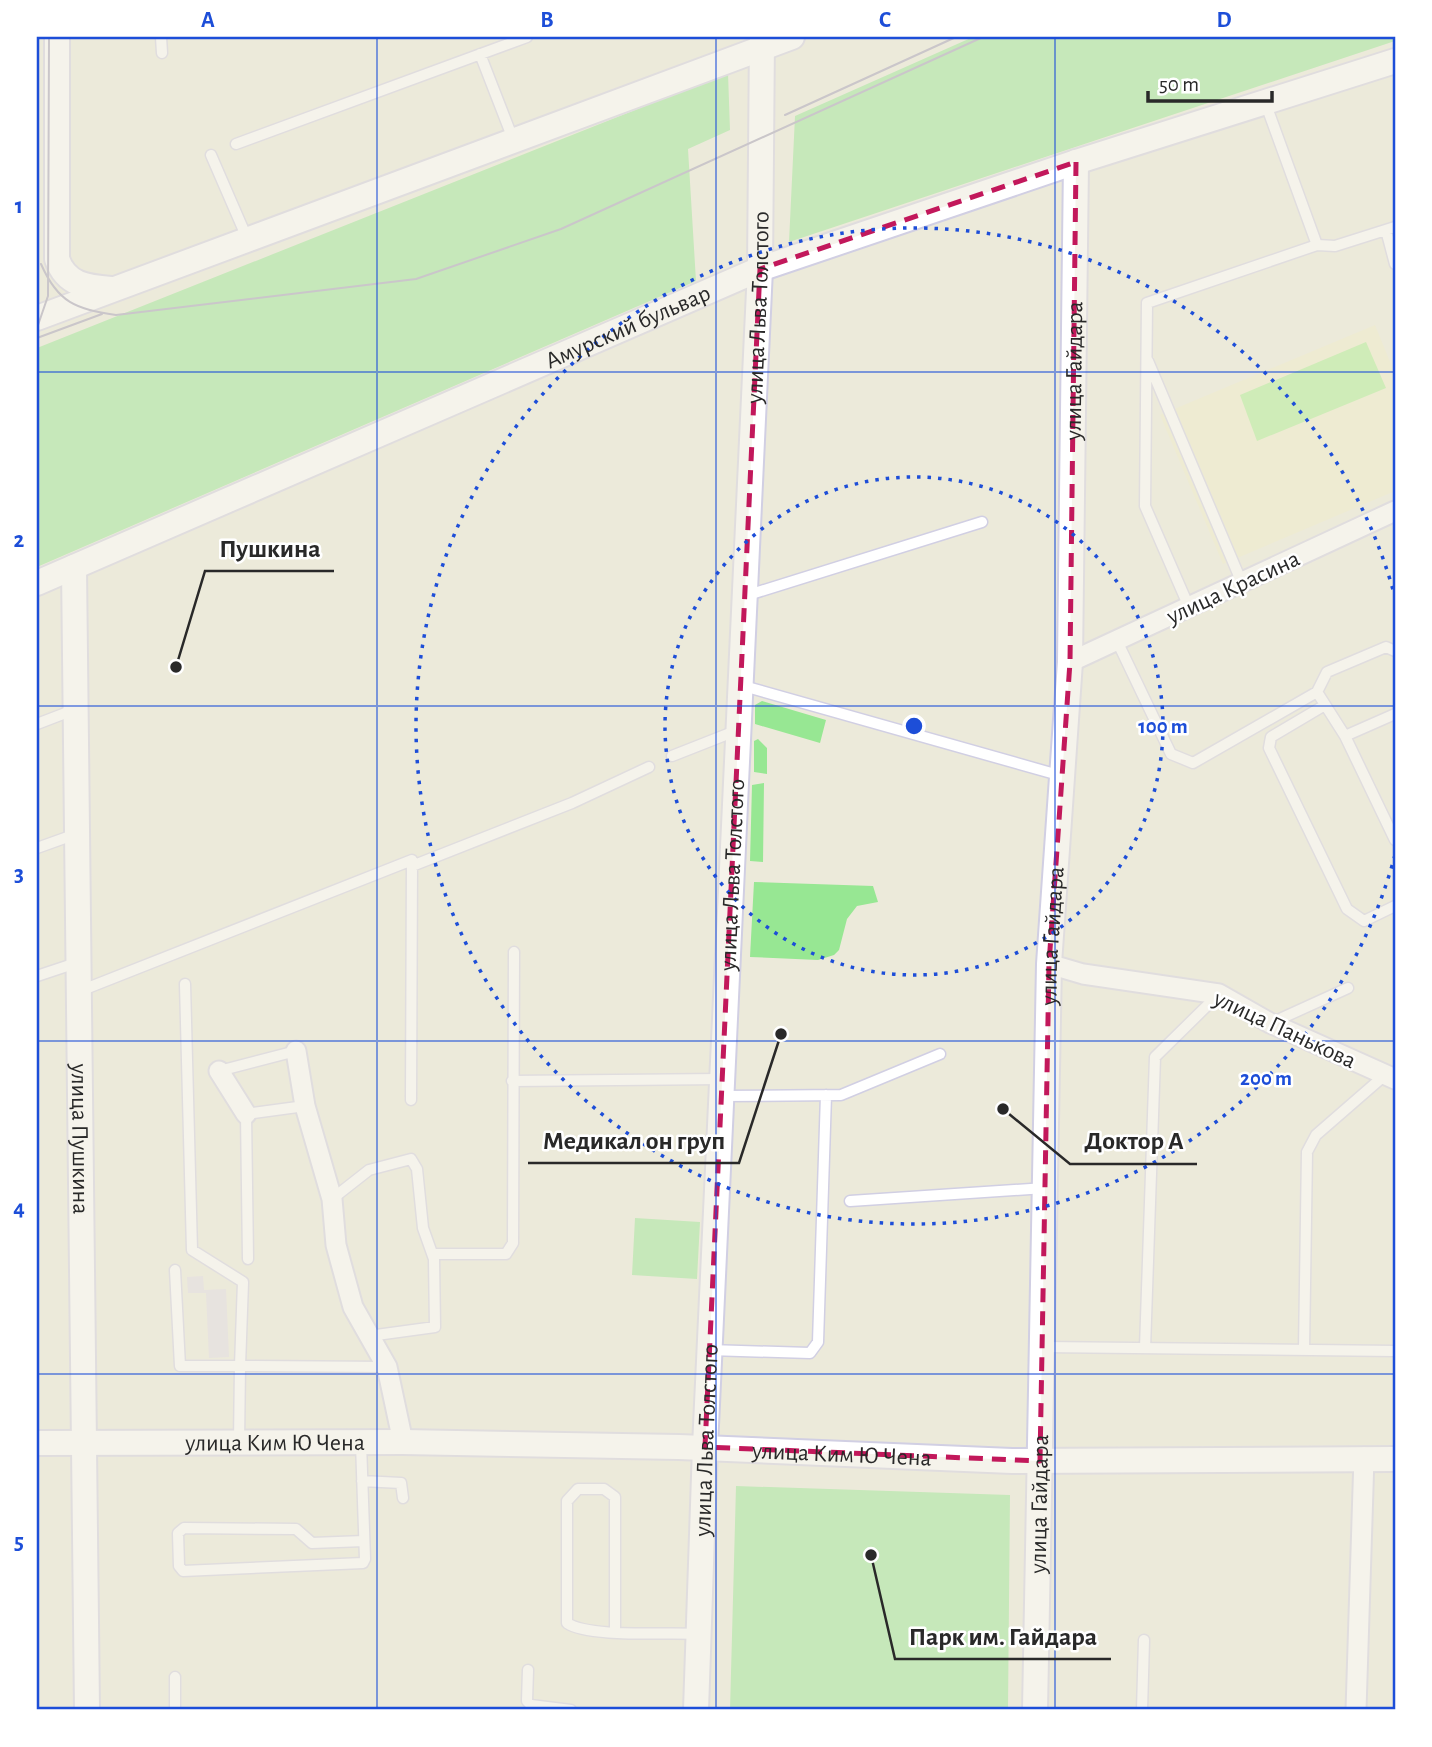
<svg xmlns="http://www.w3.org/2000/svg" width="1432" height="1747" viewBox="0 0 1432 1747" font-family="'Alegreya Sans',sans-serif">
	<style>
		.industrial { fill: #e0dbe4 }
		.education { fill: #efeec8 }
		.green { fill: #97e793 }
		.pitch { fill: #aaef8e }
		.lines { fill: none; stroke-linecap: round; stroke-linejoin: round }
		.service-casing { stroke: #d1cfe3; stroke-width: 13 }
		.minor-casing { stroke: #d1cfe3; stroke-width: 23 }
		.tertiary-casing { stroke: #d1cfe3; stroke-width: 28 }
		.service { stroke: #fff; stroke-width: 10 }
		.minor { stroke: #fff; stroke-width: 19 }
		.tertiary { stroke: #fff; stroke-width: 24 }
		.tram { stroke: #a09cb5; stroke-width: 2 }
		.marked { fill: none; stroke: #c2185b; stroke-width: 5; stroke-dasharray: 14 9; stroke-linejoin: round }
		.grid { fill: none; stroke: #1d4ed8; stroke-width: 2; stroke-opacity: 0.55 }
		.ring { fill: none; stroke: #1d4ed8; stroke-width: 3.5; stroke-dasharray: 3.5 7 }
		.labels { text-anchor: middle; stroke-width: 5; stroke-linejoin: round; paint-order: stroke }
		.street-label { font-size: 24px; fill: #292929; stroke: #fff }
		.centre { fill: #1d4ed8; stroke: #fff; stroke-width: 3.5 }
		.ring-label { font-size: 21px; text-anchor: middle; font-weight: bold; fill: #1d4ed8; stroke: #fff; stroke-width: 5; stroke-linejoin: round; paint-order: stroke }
		.leader { fill: none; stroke: #292929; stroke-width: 2.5 }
		.callout-dot { fill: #292929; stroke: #fff; stroke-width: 2.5 }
		.callout-label { font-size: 26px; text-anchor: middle; font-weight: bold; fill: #292929; stroke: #fff; stroke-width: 5; stroke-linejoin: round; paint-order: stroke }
		.neatline { fill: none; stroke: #1d4ed8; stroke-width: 2.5 }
		.grid-label { font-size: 23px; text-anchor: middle; font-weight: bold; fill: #1d4ed8 }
	</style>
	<rect width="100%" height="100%" fill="#eceada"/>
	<path class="industrial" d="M 203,1276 L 204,1290 L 226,1289 L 229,1357 L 209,1358 L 206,1293 L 188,1293 L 187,1277 Z"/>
	<path class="education" d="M 1375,325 L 1395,374 L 1395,491 L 1223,564 L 1160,415 Z"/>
	<path class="green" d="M 973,37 L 1395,37 L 1395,41 L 789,242 L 795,116 Z
		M 728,73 L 730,130 L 688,149 L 696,281 L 37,567 L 37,348 Z
		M 762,701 L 826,720 L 820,743 L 755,724 L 755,705 Z
		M 758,739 L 767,748 L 767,774 L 754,772 L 754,741 Z
		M 764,783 L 763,862 L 750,861 L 752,785 Z
		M 754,882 L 873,886 L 878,902 L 857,906 L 847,919 L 839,950 L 834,955 L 818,960 L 750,957 Z
		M 635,1218 L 700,1222 L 697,1279 L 632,1275 Z
		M 736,1486 L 1010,1495 L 1008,1710 L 730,1710 Z"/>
	<path class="pitch" d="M 1366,342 L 1386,388 L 1257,441 L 1240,395 Z"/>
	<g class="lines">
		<g class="service-casing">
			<path id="service" d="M 161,37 L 162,53
				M 480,54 L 513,139
				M 236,144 L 527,37
				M 211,155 L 247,238
				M 1386,230 L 1395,264
				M 1317,245 L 1335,246 L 1395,227
				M 1148,361 L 1242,583
				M 745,596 L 982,522
				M 1189,607 L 1145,506 L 1147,303 L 1317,245 L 1265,102
				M 1117,641 L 1171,754 L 1193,763 L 1317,692 L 1345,736 L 1395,714
				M 740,685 L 1062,776
				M 1317,692 L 1327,672 L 1386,647 L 1395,651
				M 1325,705 L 1271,737 L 1269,748 L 1347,909 L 1364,921 L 1395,906
				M 37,724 L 76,709
				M 1345,736 L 1395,840
				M 672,756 L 738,730
				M 37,848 L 76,834
				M 412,866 L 572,803 L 649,767
				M 37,976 L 76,963
				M 80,991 L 412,860 L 411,1100
				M 1271,1023 L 1348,988
				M 219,1071 L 296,1051
				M 512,1081 L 721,1079
				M 721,1096 L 841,1095 L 940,1054
				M 332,1199 L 369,1170 L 411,1159 L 417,1169 L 423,1228 L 434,1259 L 435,1327 L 369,1336
				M 850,1201 L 1045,1188
				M 433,1254 L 506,1254 L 513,1243 L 514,952
				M 248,1259 L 246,1114 L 305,1106
				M 175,1270 L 180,1366 L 240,1366 L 243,1282 L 192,1250 L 185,984
				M 1043,1347 L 1395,1351
				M 1145,1348 L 1155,1057 L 1219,994
				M 709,1350 L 810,1353 L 818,1342 L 826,1095
				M 1304,1350 L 1307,1152 L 1316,1135 L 1385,1075
				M 239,1442 L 240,1366 L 386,1367
				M 361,1443 L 365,1559 L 363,1563 L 183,1571 L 179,1566 L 178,1533 L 184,1528 L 296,1529 L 312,1543 L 364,1541
				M 362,1481 L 401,1483 L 403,1498
				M 615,1631 L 615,1497 L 604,1489 L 578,1489 L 567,1501 L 567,1623 C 589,1638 668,1632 698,1634
				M 528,1670 L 527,1701 L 531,1705 L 571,1710
				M 175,1677 L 175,1710
				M 1142,1710 L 1144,1640"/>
		</g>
		<g class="minor-casing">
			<path id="minor" d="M 1070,662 L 1395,511
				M 1049,964 L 1083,974 L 1219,994 L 1270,1023 L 1395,1079
				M 296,1051 L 305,1106 L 332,1199 L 336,1245 L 353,1307 L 387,1367 L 403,1442
				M 219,1071 L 246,1114
				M 1356,1710 L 1364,1457"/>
		</g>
		<g class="tertiary-casing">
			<g id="tertiary">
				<path d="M 57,37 L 57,259 C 66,285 87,287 111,289"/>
				<path d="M 37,318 L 792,37"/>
				<path id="s1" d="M 74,567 L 87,1710"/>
				<path id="s2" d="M 37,583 L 760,269 L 1076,162 L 1395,61"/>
				<path id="s3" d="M 37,1443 L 403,1442 L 679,1447 L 1012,1461 L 1395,1459"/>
				<path id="s4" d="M 696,1710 L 705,1447 L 760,269 L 762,37"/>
				<path id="s5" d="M 1035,1710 L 1049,964 L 1070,662 L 1076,162"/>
			</g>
		</g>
		<use href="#service" class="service"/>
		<use href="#minor" class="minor"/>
		<use href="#tertiary" class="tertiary"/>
		<path class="tram" d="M 785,115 L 956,37
			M 41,264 C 58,303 76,309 116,315 L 416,279 L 561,229 L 983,37
			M 37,328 L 48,296 L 49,37
			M 37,338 L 102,314"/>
	</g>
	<path d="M0 0H1432V1747H0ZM 1076,162 L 1070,662 L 1049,964 L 1040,1461 L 705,1447 L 760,269 Z" fill="#eceada" fill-opacity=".55" fill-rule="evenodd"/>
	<path class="marked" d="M 1076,162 L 1070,662 L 1049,964 L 1040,1461 L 705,1447 L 760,269 Z"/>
	<path class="grid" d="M 377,37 L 377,1710M 716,37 L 716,1710M 1055,37 L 1055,1710M 37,372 L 1395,372M 37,706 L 1395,706M 37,1041 L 1395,1041M 37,1374 L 1395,1374"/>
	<g class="ring">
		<circle cx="914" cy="726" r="249"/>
		<path d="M1395 855A498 498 0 1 1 1395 597"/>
	</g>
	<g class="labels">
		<g class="street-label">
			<text dy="8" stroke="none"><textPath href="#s4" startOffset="1404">улица Льва Толстого</textPath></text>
			<text dy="8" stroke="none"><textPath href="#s2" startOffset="644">Амурский бульвар</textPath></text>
			<text dy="8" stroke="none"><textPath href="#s5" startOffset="1340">улица Гайдара</textPath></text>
			<text transform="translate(1233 587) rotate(-25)" y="8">улица Красина</text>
			<text dy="8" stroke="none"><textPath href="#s4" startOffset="836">улица Льва Толстого</textPath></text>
			<text dy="8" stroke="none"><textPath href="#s5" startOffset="774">улица Гайдара</textPath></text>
			<text transform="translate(1285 1029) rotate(25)" y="8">улица Панькова</text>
			<text dy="8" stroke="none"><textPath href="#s1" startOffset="572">улица Пушкина</textPath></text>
			<text dy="8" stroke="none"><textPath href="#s4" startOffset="270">улица Льва Толстого</textPath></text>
			<text dy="8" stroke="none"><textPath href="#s3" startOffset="238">улица Ким Ю Чена</textPath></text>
			<text dy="8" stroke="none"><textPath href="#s3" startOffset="805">улица Ким Ю Чена</textPath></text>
			<text dy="8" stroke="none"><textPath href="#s5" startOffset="206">улица Гайдара</textPath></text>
		</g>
	</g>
	<circle cx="914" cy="726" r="10" class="centre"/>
	<g class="ring-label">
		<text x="1163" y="733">100 m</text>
		<text x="1266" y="1085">200 m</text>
	</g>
	<path class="leader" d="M176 667L205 571H334M781 1034L739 1163H528M1003 1109L1070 1164H1197M871 1555L895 1659H1111"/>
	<g class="callout-dot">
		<circle cx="176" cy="667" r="7"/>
		<circle cx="781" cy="1034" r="7"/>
		<circle cx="1003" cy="1109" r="7"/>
		<circle cx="871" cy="1555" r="7"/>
	</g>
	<g class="callout-label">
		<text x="270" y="557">Пушкина</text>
		<text x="634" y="1149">Медикал он груп</text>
		<text x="1134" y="1149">Доктор А</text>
		<text x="1003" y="1645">Парк им. Гайдара</text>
	</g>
	<rect width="1432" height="1747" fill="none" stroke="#ffffff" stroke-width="77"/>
	<path d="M1148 91v10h124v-10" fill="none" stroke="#292929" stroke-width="3.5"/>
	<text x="1159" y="91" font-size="21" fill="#292929" stroke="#ffffff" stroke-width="5" paint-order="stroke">50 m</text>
	<rect x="38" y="38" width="1356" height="1670" class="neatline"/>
	<g class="grid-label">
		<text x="208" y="27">A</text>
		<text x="547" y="27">B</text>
		<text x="885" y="27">C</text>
		<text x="1224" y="27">D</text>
		<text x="19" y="213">1</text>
		<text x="19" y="547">2</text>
		<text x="19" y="881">3</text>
		<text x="19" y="1215">4</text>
		<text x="19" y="1549">5</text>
	</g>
</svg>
